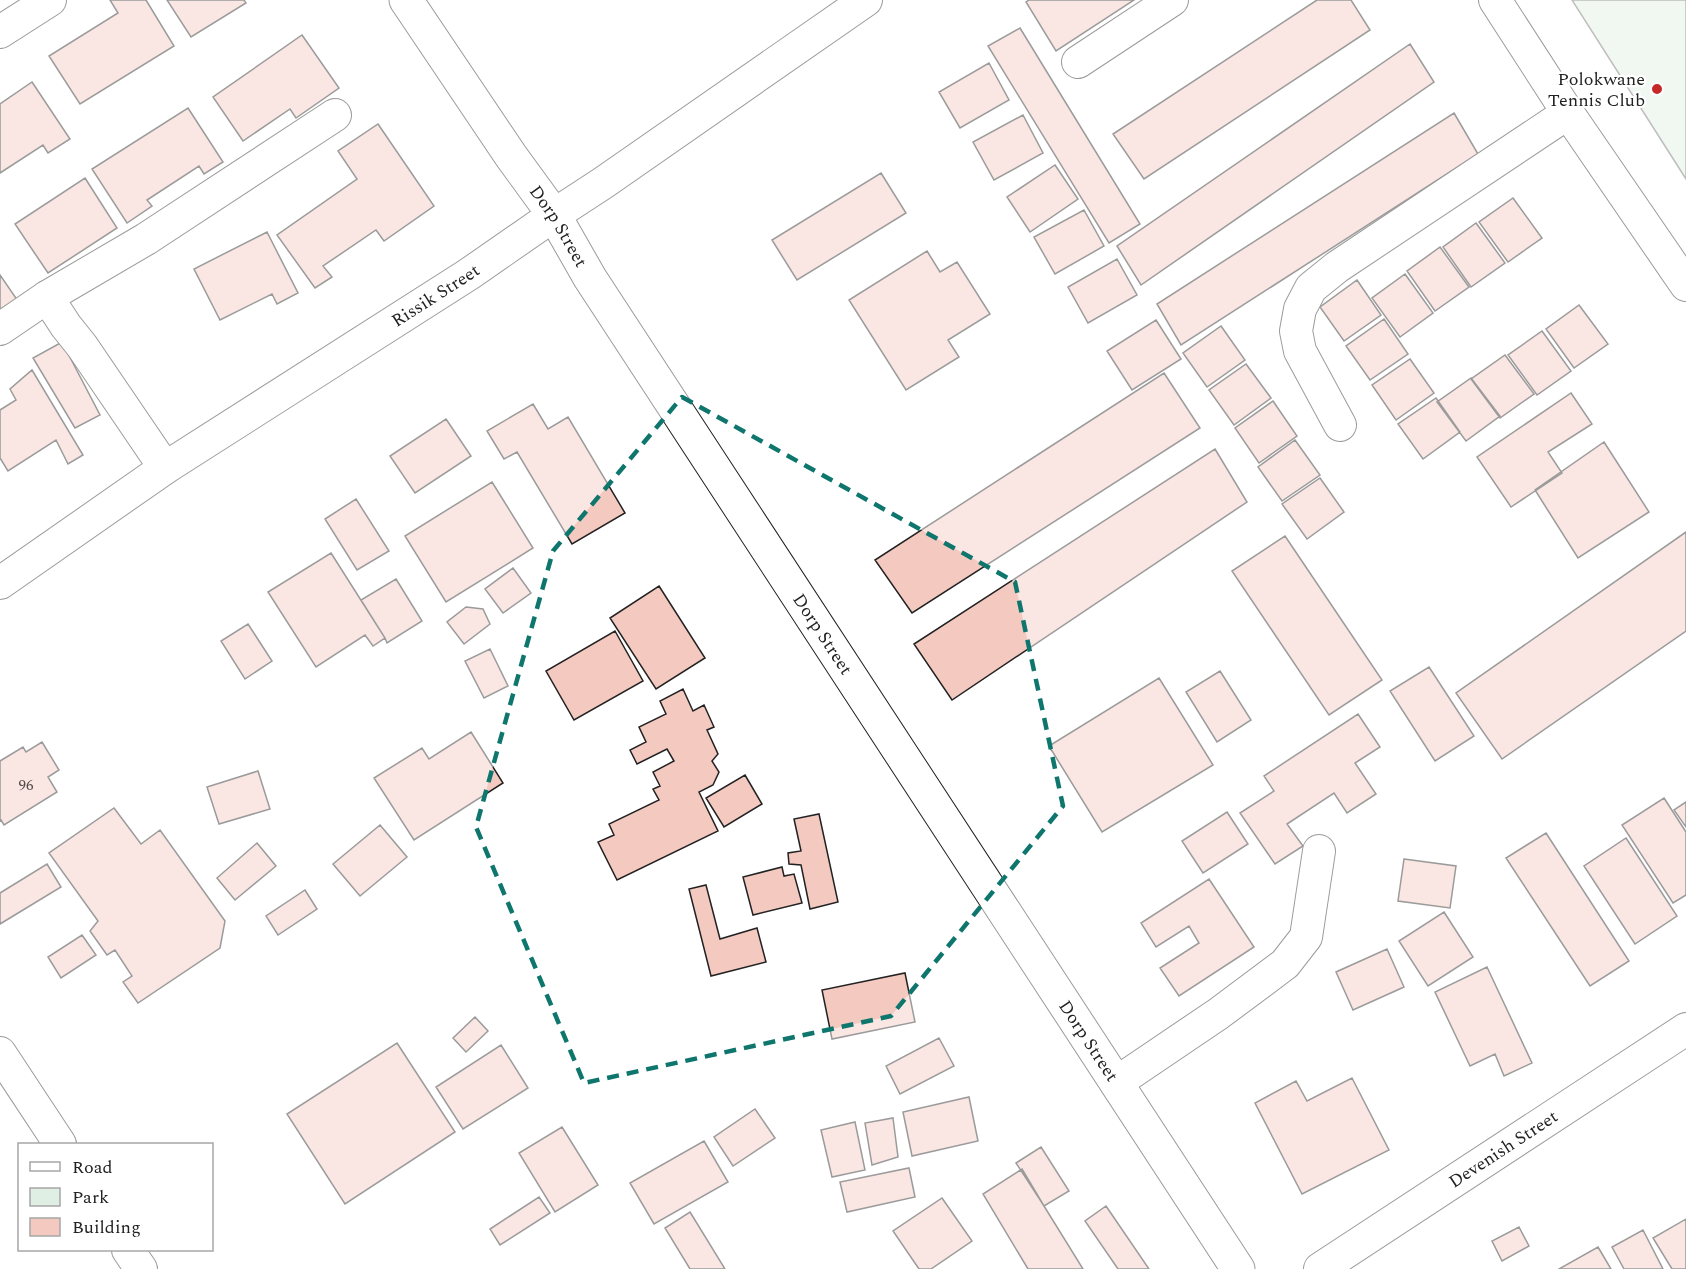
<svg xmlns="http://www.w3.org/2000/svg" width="1686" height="1269" viewBox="0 0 1686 1269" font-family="Spectral,serif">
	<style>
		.green { fill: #e0efe3; stroke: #6f6f6f; stroke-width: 1.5 }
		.building { fill: #f3c9c0; stroke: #222; stroke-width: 1.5 }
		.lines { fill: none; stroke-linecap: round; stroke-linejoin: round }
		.street-casing { stroke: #222; stroke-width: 34 }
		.secondary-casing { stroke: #222; stroke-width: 35 }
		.street { stroke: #fff; stroke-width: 32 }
		.secondary { stroke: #fff; stroke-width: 33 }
		.marked { fill: none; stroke: #0f766e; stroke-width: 4.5; stroke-dasharray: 12 8; stroke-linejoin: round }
		.poi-dot { fill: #c62828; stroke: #fff; stroke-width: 2 }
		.labels { text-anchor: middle; stroke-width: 4.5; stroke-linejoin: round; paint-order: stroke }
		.number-label { font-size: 15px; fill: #564c4a }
		.poi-label { font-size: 18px; fill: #222; stroke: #fff; text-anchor: end }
		.street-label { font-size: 18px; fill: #222; stroke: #fff }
	</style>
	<rect width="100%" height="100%" fill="#fff"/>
	<path class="green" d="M 1572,0 L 1686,0 L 1686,179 Z"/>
	<path class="building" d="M 110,0 L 146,0 L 174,46 L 80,104 L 49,56 L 118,13 Z
		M 167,0 L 244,0 L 246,3 L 191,37 Z
		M 1029,0 L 1134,0 L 1056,51 L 1026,2 Z
		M 1317,0 L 1351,0 L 1370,30 L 1144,179 L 1113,134 Z
		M 1020,28 L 1140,224 L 1109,243 L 988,46 Z
		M 302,35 L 339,88 L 296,118 L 290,109 L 243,141 L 213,97 Z
		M 1410,44 L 1434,82 L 1141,285 L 1117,246 Z
		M 989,63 L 1009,100 L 960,128 L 939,92 Z
		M 32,82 L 70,139 L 48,153 L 43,145 L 0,173 L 0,104 Z
		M 188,108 L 223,162 L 204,174 L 199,166 L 147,200 L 152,206 L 127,223 L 92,169 Z
		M 1454,113 L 1478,154 L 1181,345 L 1157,304 Z
		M 1023,115 L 1043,153 L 994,180 L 973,142 Z
		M 378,124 L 434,206 L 384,241 L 376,230 L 323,266 L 332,277 L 315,288 L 277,235 L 357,179 L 338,151 Z
		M 1055,165 L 1078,199 L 1030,232 L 1007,197 Z
		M 881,173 L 906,213 L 797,280 L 772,240 Z
		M 85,178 L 117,228 L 48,273 L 15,224 Z
		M 1513,198 L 1542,238 L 1508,262 L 1479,222 Z
		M 1084,210 L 1104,246 L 1055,274 L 1034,237 Z
		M 1476,223 L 1505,263 L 1471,287 L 1443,247 Z
		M 267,232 L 298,293 L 277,304 L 272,294 L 220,320 L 194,269 Z
		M 1440,247 L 1469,287 L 1435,311 L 1407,271 Z
		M 927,251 L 940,272 L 957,262 L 990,314 L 948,340 L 959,357 L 906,390 L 849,300 Z
		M 1117,259 L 1137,295 L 1088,323 L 1068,287 Z
		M 1405,274 L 1433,313 L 1400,337 L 1372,298 Z
		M 0,275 L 18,301 L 0,314 Z
		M 1357,280 L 1381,315 L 1344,341 L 1320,307 Z
		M 1579,305 L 1608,344 L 1574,368 L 1546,329 Z
		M 1384,319 L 1408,354 L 1370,380 L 1346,346 Z
		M 1156,320 L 1181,359 L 1132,390 L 1107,351 Z
		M 1221,326 L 1245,360 L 1207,387 L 1183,353 Z
		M 1542,331 L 1571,371 L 1537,395 L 1508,355 Z
		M 62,342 L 100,415 L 75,428 L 33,358 Z
		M 1505,355 L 1534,394 L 1500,418 L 1471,379 Z
		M 1410,359 L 1434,393 L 1396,420 L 1372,385 Z
		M 1246,364 L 1271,398 L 1234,425 L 1209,390 Z
		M 32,370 L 83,455 L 68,464 L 56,440 L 8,471 L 0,458 L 0,410 L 16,400 L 10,389 Z
		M 1164,373 L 1200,428 L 912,613 L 875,560 Z
		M 1471,378 L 1500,416 L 1466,441 L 1437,402 Z
		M 1571,393 L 1592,424 L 1548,452 L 1562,473 L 1511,507 L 1477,457 Z
		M 1436,398 L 1460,432 L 1423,459 L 1398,424 Z
		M 1273,401 L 1297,436 L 1259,463 L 1235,428 Z
		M 533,404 L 548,429 L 568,417 L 625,513 L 572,544 L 517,452 L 504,459 L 487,431 Z
		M 446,419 L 471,456 L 415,493 L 390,456 Z
		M 1295,440 L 1320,475 L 1282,501 L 1258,467 Z
		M 1604,442 L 1649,512 L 1578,558 L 1535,490 Z
		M 1215,449 L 1247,502 L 952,700 L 914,644 Z
		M 1320,478 L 1344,512 L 1307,539 L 1282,504 Z
		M 492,482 L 533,548 L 446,602 L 405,536 Z
		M 356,499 L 389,551 L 357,570 L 325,519 Z
		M 1686,532 L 1686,631 L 1502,759 L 1456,693 Z
		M 1285,536 L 1382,680 L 1329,715 L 1232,571 Z
		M 331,553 L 385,638 L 373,646 L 365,635 L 316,667 L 268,592 Z
		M 513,568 L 531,593 L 503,613 L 485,589 Z
		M 396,579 L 422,621 L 387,643 L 385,638 L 361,600 Z
		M 659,586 L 705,658 L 656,689 L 610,618 Z
		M 466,607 L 483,609 L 490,624 L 464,644 L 447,622 Z
		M 248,624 L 272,661 L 245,679 L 221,641 Z
		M 615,631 L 643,681 L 574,720 L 546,671 Z
		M 490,649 L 508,686 L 484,698 L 465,661 Z
		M 1429,667 L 1474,736 L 1435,761 L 1390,691 Z
		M 1220,671 L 1251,720 L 1217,742 L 1186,692 Z
		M 1159,678 L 1213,765 L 1102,832 L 1049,746 Z
		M 683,689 L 693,711 L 704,705 L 714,727 L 707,730 L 718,754 L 712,761 L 719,772 L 713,785 L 699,792 L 718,831 L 617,880 L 598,842 L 614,835 L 609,824 L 659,800 L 653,789 L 660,786 L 653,772 L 674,761 L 667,749 L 637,764 L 630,750 L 646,742 L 639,727 L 666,714 L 660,701 Z
		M 1358,714 L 1380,747 L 1355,763 L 1376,794 L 1347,813 L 1334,793 L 1287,824 L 1303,846 L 1275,864 L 1240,813 L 1274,791 L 1264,776 Z
		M 471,732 L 503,783 L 414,840 L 374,778 L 422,748 L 429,759 Z
		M 42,742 L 59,770 L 48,777 L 57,792 L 4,825 L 1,820 L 0,821 L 0,761 L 23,747 L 26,752 Z
		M 258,771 L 270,809 L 219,824 L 207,787 Z
		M 745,775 L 762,804 L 724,827 L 706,798 Z
		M 1664,798 L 1686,832 L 1686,895 L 1673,903 L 1622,825 Z
		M 1686,802 L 1686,827 L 1674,810 Z
		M 114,808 L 141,844 L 160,830 L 225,921 L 220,948 L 138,1003 L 123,982 L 132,976 L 115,950 L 107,955 L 90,931 L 98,921 L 49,853 Z
		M 1227,812 L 1248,844 L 1203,873 L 1182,841 Z
		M 819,814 L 838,902 L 810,909 L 801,865 L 789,864 L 788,853 L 801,851 L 794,819 Z
		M 380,825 L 407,857 L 360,896 L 333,864 Z
		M 1546,833 L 1629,961 L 1590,986 L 1506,858 Z
		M 1626,838 L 1677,916 L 1635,944 L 1584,866 Z
		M 257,843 L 276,866 L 235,900 L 217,878 Z
		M 1404,859 L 1456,866 L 1450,908 L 1398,901 Z
		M 47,864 L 61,887 L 0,924 L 0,893 Z
		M 782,867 L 784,876 L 794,874 L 802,903 L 753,915 L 743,877 Z
		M 1209,879 L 1254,947 L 1179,996 L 1160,968 L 1199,943 L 1189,926 L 1156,947 L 1141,923 Z
		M 706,885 L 720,939 L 757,928 L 766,962 L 711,976 L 689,889 Z
		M 305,890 L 317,909 L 278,935 L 266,916 Z
		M 1444,912 L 1473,957 L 1428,986 L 1399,941 Z
		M 82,935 L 96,955 L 61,978 L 48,957 Z
		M 1387,949 L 1404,987 L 1353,1010 L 1336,972 Z
		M 1487,967 L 1532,1063 L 1504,1076 L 1495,1054 L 1470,1066 L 1435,992 Z
		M 905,973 L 915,1022 L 832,1039 L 822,990 Z
		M 475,1017 L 488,1031 L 466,1052 L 453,1038 Z
		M 939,1038 L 954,1066 L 900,1094 L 886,1066 Z
		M 397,1043 L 455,1132 L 345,1204 L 287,1114 Z
		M 501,1045 L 528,1088 L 463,1129 L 436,1087 Z
		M 1352,1078 L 1389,1150 L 1302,1194 L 1255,1103 L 1296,1081 L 1307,1101 Z
		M 969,1097 L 978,1141 L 912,1156 L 903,1112 Z
		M 755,1109 L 775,1138 L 733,1166 L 714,1137 Z
		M 893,1118 L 898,1157 L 872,1165 L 865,1123 Z
		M 855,1122 L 865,1170 L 832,1177 L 821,1130 Z
		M 562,1127 L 598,1185 L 555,1212 L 519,1153 Z
		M 704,1141 L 728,1182 L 654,1224 L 630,1183 Z
		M 1041,1147 L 1069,1191 L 1044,1206 L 1016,1163 Z
		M 909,1168 L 915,1197 L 847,1212 L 840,1182 Z
		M 1022,1169 L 1044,1206 L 1083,1269 L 1028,1269 L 983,1194 Z
		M 539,1197 L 550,1213 L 500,1245 L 490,1229 Z
		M 942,1198 L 972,1241 L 931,1269 L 919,1269 L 893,1231 Z
		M 1106,1206 L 1149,1269 L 1118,1269 L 1085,1221 Z
		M 690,1212 L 725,1269 L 690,1269 L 665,1228 Z
		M 1686,1219 L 1686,1269 L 1672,1269 L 1653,1238 Z
		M 1519,1227 L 1529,1246 L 1502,1261 L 1492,1241 Z
		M 1643,1230 L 1663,1269 L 1624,1269 L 1612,1247 Z
		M 1598,1247 L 1611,1269 L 1559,1269 Z"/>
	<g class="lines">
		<g class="street-casing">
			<g id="street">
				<path d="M 1495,0 L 1568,113 L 1686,285"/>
				<path d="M 0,32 L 50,0"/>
				<path d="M 1078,62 L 1172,0"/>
				<path d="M 47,297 L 146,239 L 335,115"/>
				<path d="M 0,329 L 47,297 L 66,326 L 82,346 L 165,468"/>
				<path d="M 1340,425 L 1300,351 L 1296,331 L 1300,309 L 1311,288 L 1337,267 L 1568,113"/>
				<path id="s1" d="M 0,583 L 165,468 L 469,274 L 554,215 L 603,183 L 866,0"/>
				<path d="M 0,1053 L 60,1144"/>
				<path d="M 1116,1083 L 1218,1014 L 1285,964 L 1306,937 L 1319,851"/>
				<path d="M 128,1250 L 141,1269"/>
				<path id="s2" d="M 1320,1269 L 1686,1029"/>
			</g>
		</g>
		<g class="secondary-casing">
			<g id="secondary">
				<path id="s3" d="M 406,0 L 511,156 L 554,215 L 590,278 L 1238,1269"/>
			</g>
		</g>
		<use href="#street" class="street"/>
		<use href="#secondary" class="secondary"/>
	</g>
	<path d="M0 0H1686V1269H0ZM 682,397 L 1015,582 L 1063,806 L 891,1016 L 584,1083 L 476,827 L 553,551 Z" fill="#fff" fill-opacity=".55" fill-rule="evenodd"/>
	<path class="marked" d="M 682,397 L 1015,582 L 1063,806 L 891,1016 L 584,1083 L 476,827 L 553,551 Z"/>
	<circle class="poi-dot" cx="1657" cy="89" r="6"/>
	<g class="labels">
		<g class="number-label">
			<text x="26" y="790">96</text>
		</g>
		<g class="poi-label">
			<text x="1645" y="85">Polokwane<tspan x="1645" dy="21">Tennis Club</tspan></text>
		</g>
		<g class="street-label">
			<text dy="6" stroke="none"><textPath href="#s3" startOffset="273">Dorp Street</textPath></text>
			<text dy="6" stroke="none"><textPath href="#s1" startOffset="522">Rissik Street</textPath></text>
			<text dy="6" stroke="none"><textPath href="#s3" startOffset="759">Dorp Street</textPath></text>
			<text dy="6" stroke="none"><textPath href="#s3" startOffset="1245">Dorp Street</textPath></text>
			<text dy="6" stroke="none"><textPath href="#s2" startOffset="219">Devenish Street</textPath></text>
		</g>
	</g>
	<rect x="18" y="1143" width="195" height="108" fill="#ffffff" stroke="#a7a7a7" stroke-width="1.5"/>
	<rect x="30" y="1162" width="30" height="9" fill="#ffffff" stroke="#a7a7a7" stroke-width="1.5"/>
	<text x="72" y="1173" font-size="18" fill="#222222">Road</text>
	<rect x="30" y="1188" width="30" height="18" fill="#e0efe3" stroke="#a7a7a7" stroke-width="1.5"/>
	<text x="72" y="1203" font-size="18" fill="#222222">Park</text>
	<rect x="30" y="1218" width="30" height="18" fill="#f3c9c0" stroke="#a7a7a7" stroke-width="1.5"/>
	<text x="72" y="1233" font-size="18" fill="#222222">Building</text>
</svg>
